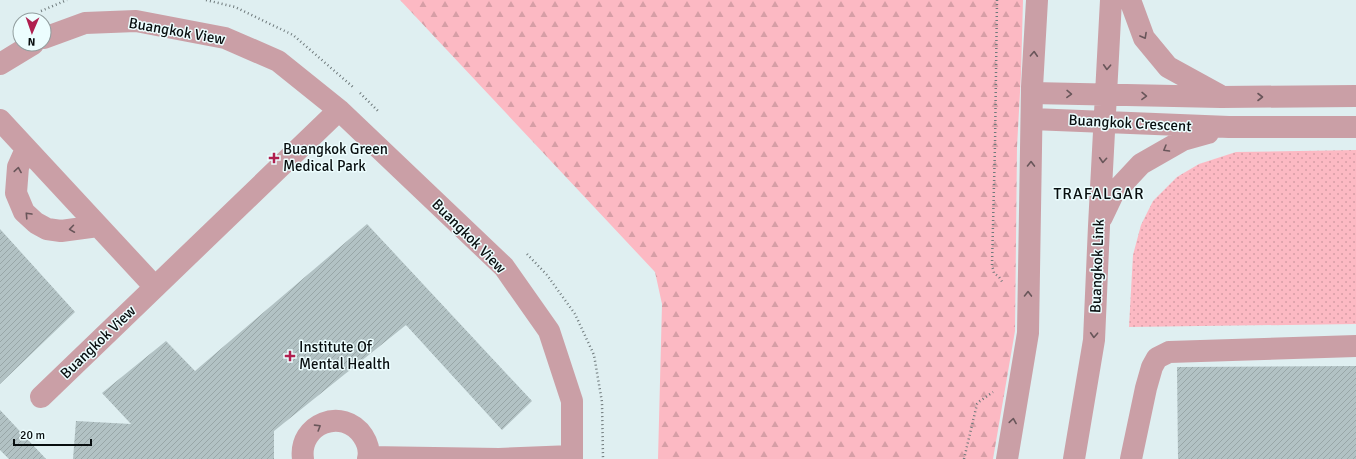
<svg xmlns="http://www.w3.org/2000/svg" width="1356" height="459" viewBox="0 0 1356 459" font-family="Signika,sans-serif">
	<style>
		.grass { fill: url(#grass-dots) }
		.forest { fill: url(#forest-firs) }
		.building { fill: url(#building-hatch) }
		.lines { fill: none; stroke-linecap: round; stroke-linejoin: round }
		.path { stroke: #6e797b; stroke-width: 2.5; stroke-dasharray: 1 3; stroke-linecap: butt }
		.minor { stroke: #ca9fa6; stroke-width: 22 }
		.oneway { stroke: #69565a }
		.poi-dot { fill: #b01f4f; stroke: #ecfdfe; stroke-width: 1.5 }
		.labels { text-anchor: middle; stroke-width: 3; stroke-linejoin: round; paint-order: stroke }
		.street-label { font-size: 15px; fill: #080e0f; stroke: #ecfdfe }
		.poi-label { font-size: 15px; fill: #080e0f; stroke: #ecfdfe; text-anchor: start }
		.neighbourhood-label { font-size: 16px; letter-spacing: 1px; fill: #080e0f; stroke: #ecfdfe }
	</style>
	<defs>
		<pattern id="grass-dots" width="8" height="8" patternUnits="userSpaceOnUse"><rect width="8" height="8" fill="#fcb9c3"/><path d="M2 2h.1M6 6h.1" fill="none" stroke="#d69ea6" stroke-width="1.8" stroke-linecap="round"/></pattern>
		<pattern id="forest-firs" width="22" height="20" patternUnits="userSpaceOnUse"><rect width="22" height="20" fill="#fcb9c3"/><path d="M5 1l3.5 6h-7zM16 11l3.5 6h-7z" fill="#d69ea6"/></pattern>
		<pattern id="building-hatch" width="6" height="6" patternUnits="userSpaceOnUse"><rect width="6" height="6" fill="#b2c2c4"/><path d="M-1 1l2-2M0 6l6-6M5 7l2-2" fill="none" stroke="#98a6a7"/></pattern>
	</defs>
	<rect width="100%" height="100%" fill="#dfeff1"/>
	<path class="grass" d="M 1356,150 L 1356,324 L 1129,327 L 1133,255 L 1141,225 L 1153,201 L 1177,177 L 1199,164 L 1236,152 Z"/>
	<path class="forest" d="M 400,0 L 1023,0 L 1021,74 L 1017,147 L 1015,331 L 993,459 L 658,459 L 662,304 L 655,272 Z"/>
	<path class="building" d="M 367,224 L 532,401 L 502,430 L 406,325 L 274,431 L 274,459 L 73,459 L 76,421 L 131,424 L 102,393 L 166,341 L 195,371 Z
		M 0,229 L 75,312 L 0,384 Z
		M 1356,366 L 1356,459 L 1178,459 L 1177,367 Z
		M 0,410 L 46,459 L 9,459 L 0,450 Z"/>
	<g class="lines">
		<path class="path" d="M 206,0 L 235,7 L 293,35 L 353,87
			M 997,0 L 995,145 L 992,265 L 994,273 L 999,277 L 1003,283
			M 41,11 L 67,0
			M 360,93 L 378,111
			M 527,254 L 547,275 L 575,314 L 594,355 L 602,402 L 603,459
			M 964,459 L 977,404 L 980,401 L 993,392"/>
		<path class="minor" d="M 1130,0 L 1144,38 L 1168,67 L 1219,95
			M 44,38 L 85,23 L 136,21 L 225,38 L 278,61 L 339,110 L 504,267 L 549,331 L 572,401 L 572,459
			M 0,64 L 33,44
			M 1032,93 L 1221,97 L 1356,96
			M 1032,119 L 1229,127 L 1356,127
			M 0,120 L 155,287
			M 26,149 L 18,167 L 16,193 L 24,212 L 36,223 L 47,229 L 61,231 L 98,226
			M 1102,217 L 1113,194 L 1141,164 L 1183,140 L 1208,133
			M 41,397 L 339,110
			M 369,457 L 499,459 L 572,456
			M 303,459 C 298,424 343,406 363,436 C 367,442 370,451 368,459
			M 1007,459 L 1028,333 L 1032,87 L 1037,0
			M 1074,459 L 1094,340 L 1099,226 L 1111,0
			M 1131,459 L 1146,388 L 1152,367 L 1157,358 L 1169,352 L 1356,346"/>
	</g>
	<defs><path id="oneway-chevron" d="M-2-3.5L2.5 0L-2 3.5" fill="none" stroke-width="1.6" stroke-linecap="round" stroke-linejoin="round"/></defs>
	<g class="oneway">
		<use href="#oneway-chevron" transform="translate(1144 36) rotate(61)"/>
		<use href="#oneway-chevron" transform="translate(1034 54) rotate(-87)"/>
		<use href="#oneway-chevron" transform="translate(1107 67) rotate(93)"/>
		<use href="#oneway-chevron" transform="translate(1069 94) rotate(1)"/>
		<use href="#oneway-chevron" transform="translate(1144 96) rotate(1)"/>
		<use href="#oneway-chevron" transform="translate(1260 97)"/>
		<use href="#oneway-chevron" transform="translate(1166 149) rotate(150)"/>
		<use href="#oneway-chevron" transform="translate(1103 160) rotate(94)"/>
		<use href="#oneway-chevron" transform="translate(1031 164) rotate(-89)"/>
		<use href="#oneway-chevron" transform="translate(18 170) rotate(-81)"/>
		<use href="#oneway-chevron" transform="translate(28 215) rotate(-133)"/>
		<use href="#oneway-chevron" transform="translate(72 229) rotate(172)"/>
		<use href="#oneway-chevron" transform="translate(1028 294) rotate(-89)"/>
		<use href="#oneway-chevron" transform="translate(1094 335) rotate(93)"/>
		<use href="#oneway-chevron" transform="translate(1013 421) rotate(-81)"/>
		<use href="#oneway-chevron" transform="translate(318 427) rotate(-32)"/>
	</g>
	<g class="poi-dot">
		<path d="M272 152h4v4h4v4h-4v4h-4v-4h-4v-4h4z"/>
		<path d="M288 350h4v4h4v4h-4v4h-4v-4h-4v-4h4z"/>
	</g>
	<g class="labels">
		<g class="street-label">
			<text transform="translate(177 31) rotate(10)" y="5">Buangkok View</text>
			<text transform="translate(1130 123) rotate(3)" y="5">Buangkok Crescent</text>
			<text transform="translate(469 236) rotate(45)" y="5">Buangkok View</text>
			<text transform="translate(1097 266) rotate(-88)" y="5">Buangkok Link</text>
			<text transform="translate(98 342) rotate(-44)" y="5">Buangkok View</text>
		</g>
		<g class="poi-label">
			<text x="283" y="154">Buangkok Green<tspan x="283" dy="17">Medical Park</tspan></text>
			<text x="299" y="352">Institute Of<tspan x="299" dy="17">Mental Health</tspan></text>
		</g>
		<g class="neighbourhood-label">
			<text x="1099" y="199">TRAFALGAR</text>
		</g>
	</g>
	<g transform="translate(32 32) rotate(182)"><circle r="19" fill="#ecfdfe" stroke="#919d9e"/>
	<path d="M0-3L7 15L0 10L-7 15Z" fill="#b01f4f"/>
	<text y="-6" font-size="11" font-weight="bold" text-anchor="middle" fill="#080e0f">N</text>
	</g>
	<path d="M14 439v6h77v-6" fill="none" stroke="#080e0f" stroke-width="2"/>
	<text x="20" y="439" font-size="12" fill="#080e0f" stroke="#ecfdfe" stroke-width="3" paint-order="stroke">20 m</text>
</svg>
